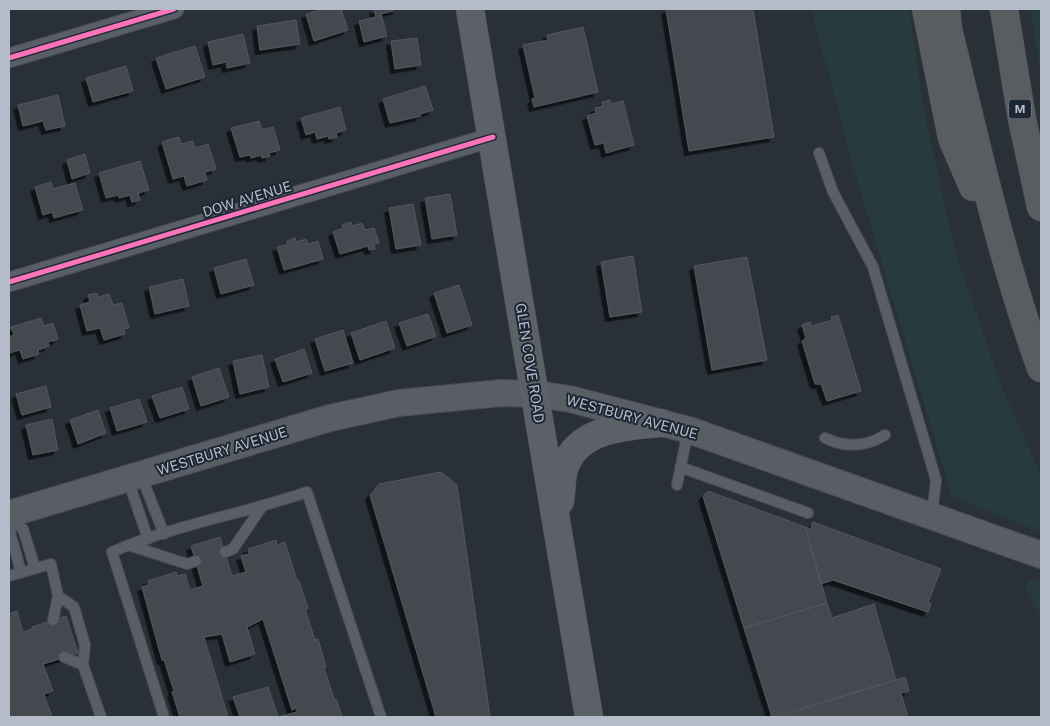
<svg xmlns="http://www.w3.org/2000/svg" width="1050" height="726" viewBox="0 0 1050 726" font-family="'Public Sans',sans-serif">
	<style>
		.green { fill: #273a3e }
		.building { fill: #444950; stroke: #52575f; filter: url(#shadow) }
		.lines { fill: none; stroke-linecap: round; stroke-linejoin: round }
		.lane-casing { stroke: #484c53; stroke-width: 12 }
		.street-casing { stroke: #484c53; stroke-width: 21 }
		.secondary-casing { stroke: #484c53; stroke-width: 28 }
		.primary-casing { stroke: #484c55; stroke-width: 29 }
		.highway-casing { stroke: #474c53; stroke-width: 29 }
		.lane { stroke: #5a5e66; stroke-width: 10 }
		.street { stroke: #5a5e66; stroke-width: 19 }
		.secondary { stroke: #595d64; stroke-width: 26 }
		.primary { stroke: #5c6168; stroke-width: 28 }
		.highway { stroke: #5a5d60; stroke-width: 28 }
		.cycleway-casing { stroke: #1d2633; stroke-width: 8 }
		.cycleway { stroke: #fb73b8; stroke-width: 5 }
		.labels { text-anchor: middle; stroke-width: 4; stroke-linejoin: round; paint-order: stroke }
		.shield { fill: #1d2633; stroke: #878f9c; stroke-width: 1 }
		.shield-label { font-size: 12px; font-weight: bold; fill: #b4bcc9 }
		.street-label { font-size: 14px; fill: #b4bcc9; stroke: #1d2633 }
	</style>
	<defs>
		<filter id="shadow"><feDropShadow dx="-4.5" dy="4.5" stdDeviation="0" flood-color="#0009"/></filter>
	</defs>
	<rect width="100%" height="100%" fill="#2a3038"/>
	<path class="green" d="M 811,9 L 909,9 L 922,100 L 954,248 L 1002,388 L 1041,475 L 1041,532 L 952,497 L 856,176 Z
		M 1031,9 L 1041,9 L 1041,78 Z
		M 1031,578 L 1041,582 L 1041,618 L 1026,591 L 1027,582 Z"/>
	<path class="building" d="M 324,9 L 341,9 L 348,30 L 314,41 L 306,14 Z
		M 374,9 L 398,9 L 381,14 L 387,36 L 364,42 L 359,21 L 376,17 Z
		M 666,9 L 753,9 L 774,137 L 689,151 Z
		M 296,20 L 300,44 L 260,50 L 257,26 Z
		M 583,27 L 598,92 L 534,107 L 532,99 L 535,98 L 523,45 L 548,40 L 547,35 Z
		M 243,34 L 250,63 L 227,68 L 226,62 L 213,65 L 208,42 Z
		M 417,38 L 421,65 L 395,69 L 391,41 Z
		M 195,46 L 205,77 L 166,89 L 156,58 Z
		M 126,66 L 133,91 L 93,102 L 86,78 Z
		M 425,86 L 433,110 L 420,114 L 421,116 L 390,123 L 383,99 Z
		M 58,95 L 65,126 L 46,130 L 43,121 L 23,126 L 18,105 Z
		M 610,100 L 611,104 L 623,101 L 634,145 L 606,153 L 604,143 L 595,145 L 587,116 L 596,113 L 595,108 L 603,106 L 602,102 Z
		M 340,107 L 346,130 L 336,133 L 337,137 L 329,139 L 328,136 L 317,139 L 315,132 L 306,135 L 301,118 Z
		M 259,121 L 262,130 L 273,127 L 280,150 L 269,153 L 270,156 L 262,158 L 261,155 L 251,158 L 250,155 L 240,157 L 231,128 Z
		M 179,137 L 181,144 L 193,141 L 195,148 L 208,144 L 216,169 L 205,172 L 207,180 L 187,186 L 184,176 L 173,179 L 162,142 Z
		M 85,154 L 90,173 L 72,179 L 67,160 Z
		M 140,161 L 149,190 L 138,193 L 140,200 L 132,202 L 130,195 L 119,198 L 118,195 L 106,198 L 99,173 Z
		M 51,182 L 53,189 L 75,183 L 83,210 L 54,218 L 52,212 L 43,215 L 35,187 Z
		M 450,194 L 457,235 L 432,239 L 425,198 Z
		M 413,204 L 421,245 L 396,249 L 389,208 Z
		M 351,222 L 352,226 L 362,223 L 365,230 L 374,228 L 379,243 L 374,244 L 375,249 L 369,250 L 368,246 L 340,254 L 333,232 L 343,228 L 342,225 Z
		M 295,238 L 296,242 L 306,239 L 308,244 L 318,241 L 323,259 L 284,270 L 277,247 L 288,244 L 287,241 Z
		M 633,256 L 642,312 L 610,317 L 601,262 Z
		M 747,257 L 767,360 L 712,370 L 694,266 Z
		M 246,259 L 254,285 L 221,294 L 214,268 Z
		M 183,279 L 189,306 L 155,314 L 149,287 Z
		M 459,285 L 472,325 L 447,333 L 434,293 Z
		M 97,293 L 98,297 L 109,294 L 113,305 L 122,303 L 129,328 L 124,329 L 125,334 L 104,340 L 100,328 L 87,331 L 80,305 L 90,302 L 88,295 Z
		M 428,314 L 436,336 L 407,346 L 399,323 Z
		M 838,315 L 861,391 L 827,401 L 821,384 L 815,384 L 802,341 L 806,338 L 802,325 L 810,322 L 811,326 L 832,320 L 831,317 Z
		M 41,318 L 44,326 L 53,323 L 58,339 L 48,342 L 49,346 L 38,350 L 39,354 L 23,359 L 20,350 L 9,353 L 9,337 L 14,335 L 11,327 Z
		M 386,321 L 395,348 L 360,360 L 351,333 Z
		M 343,330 L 353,363 L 325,371 L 315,339 Z
		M 304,349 L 312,373 L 283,382 L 275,359 Z
		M 262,355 L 269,387 L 240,394 L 233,361 Z
		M 219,368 L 229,397 L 201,406 L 192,377 Z
		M 46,386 L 51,407 L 22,415 L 16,394 Z
		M 182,387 L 189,409 L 160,418 L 152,396 Z
		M 139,399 L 147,422 L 117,431 L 110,408 Z
		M 98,410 L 106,433 L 78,444 L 70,420 Z
		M 52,419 L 58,450 L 33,455 L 26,425 Z
		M 441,472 L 457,485 L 490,717 L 436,717 L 370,495 L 379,484 Z
		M 708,491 L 805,527 L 827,603 L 744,628 L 703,496 Z
		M 813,522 L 941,569 L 928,603 L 931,604 L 928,612 L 833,580 L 821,584 L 805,527 L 811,529 Z
		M 220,537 L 232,576 L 246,572 L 241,556 L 249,554 L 248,549 L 276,540 L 277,545 L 285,542 L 297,581 L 299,581 L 308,608 L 305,609 L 315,640 L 318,639 L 326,667 L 324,668 L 334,699 L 336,699 L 342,717 L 279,717 L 297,712 L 296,708 L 292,710 L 263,619 L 247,627 L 255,654 L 230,662 L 222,634 L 204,637 L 228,717 L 180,717 L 172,692 L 174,691 L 164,660 L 162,660 L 142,587 L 149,585 L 148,581 L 176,572 L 177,576 L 185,574 L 190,590 L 203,586 L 191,546 Z
		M 827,603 L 832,618 L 874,604 L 896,680 L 772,717 L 744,628 Z
		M 17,611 L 23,632 L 32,629 L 32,627 L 66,616 L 78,653 L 43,664 L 53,691 L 44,694 L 52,717 L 9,717 L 9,614 Z
		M 905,677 L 909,691 L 901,693 L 908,717 L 777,717 Z
		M 268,687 L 278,717 L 240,717 L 233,697 Z"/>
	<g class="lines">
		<g class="lane-casing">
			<path id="lane" d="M 819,153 L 833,192 L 873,267 L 936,480 L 932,515
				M 825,438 C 846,448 866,447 885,435
				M 680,467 L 808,513
				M 141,475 L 164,534
				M 128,480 L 148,539
				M 677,485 L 688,431
				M 11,515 L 13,522 L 10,532 L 21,572
				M 13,522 L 23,529 L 35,568
				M 128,545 L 187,564 L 196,561
				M 225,552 L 233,549 L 261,508
				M 9,576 L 51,564 L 58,596 L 74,607 L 85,645 L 83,665 L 101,717
				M 53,620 L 58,596
				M 64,657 L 83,665
				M 164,717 L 112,552 C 174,525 243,514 307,492 L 381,717"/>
		</g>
		<g class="street-casing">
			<path id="street" d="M 9,58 L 174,9
				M 9,282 L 493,137"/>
		</g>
		<g class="secondary-casing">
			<path id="secondary" d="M 9,514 L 330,418 L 399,403 L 501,393 L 535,394 L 570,399 L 689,430 L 1041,555"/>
		</g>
		<g class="primary-casing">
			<path id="primary" d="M 470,9 L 589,717
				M 560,501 C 562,490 561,476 565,466 C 579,428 627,426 660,423"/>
		</g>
		<g class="highway-casing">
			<path id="highway" d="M 926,9 L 952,138 L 973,187
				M 946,9 L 948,29 C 976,143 1001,258 1041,368
				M 1004,9 L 1022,119 L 1041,207"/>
		</g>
		<use href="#lane" class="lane"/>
		<use href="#street" class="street"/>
		<use href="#secondary" class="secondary"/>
		<use href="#primary" class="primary"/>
		<use href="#highway" class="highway"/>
		<g class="cycleway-casing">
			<path id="cycleway" d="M 9,58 L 174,9
				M 9,282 L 493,137"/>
		</g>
		<use href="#cycleway" class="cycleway"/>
	</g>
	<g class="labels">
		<rect class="shield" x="1009" y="99.5" width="22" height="19" rx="4"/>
		<g class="shield-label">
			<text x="1020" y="113">M</text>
		</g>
		<g class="street-label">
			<text transform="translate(247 199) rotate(-17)" y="5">DOW AVENUE</text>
			<text transform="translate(530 363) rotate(81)" y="5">GLEN COVE ROAD</text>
			<text transform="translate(632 417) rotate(15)" y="5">WESTBURY AVENUE</text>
			<text transform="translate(222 451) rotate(-17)" y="5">WESTBURY AVENUE</text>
		</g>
	</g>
	<rect width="1050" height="726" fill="none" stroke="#b4bcc9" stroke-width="20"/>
</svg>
